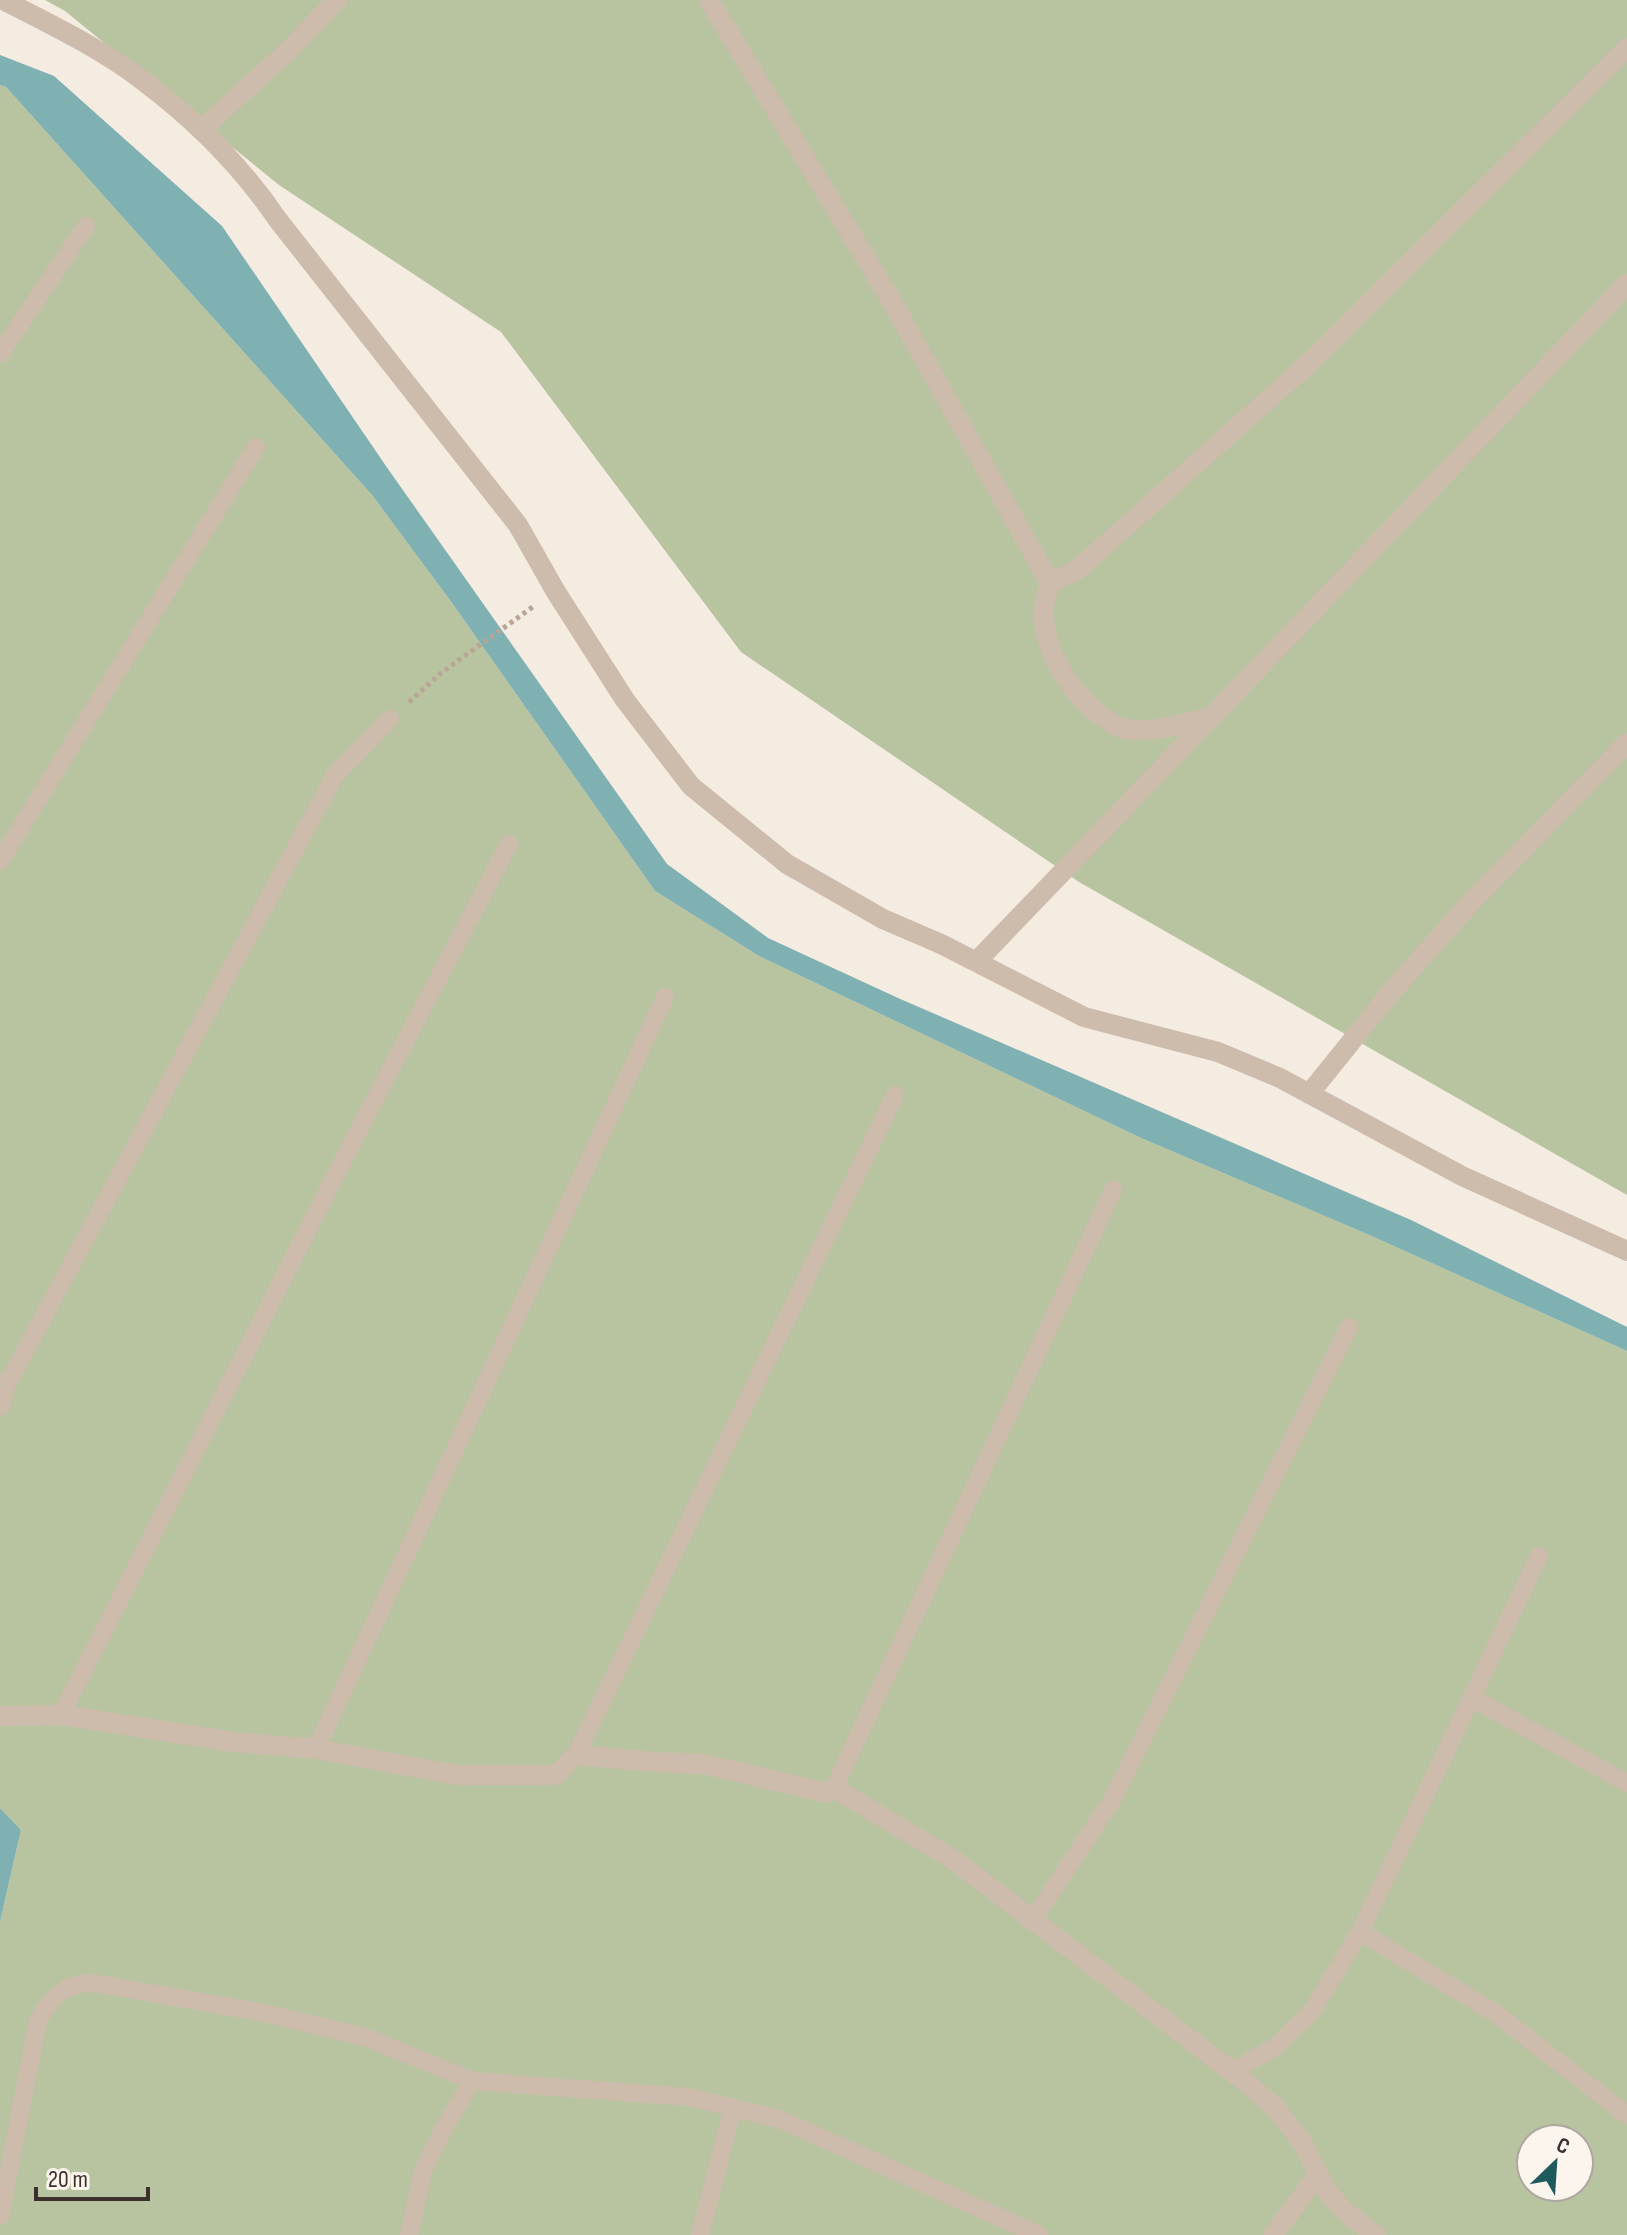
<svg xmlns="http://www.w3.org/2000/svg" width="1627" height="2235" viewBox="0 0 1627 2235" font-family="'Sofia Sans Condensed',sans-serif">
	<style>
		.garden { fill: #b8c4a0; fill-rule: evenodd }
		.water { fill: #7fb0b2 }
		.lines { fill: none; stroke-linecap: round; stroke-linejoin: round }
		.path { stroke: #b9a596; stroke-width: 5; stroke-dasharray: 4 4; stroke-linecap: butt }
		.lane { stroke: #cdbbac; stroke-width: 18 }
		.street { stroke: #cdbbac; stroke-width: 20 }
	</style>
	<rect width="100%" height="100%" fill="#f4ebe1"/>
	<path class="garden" d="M 45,0 L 1627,0 L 1627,1195 L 1079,882 L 741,652 L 501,332 L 279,185 L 65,11 Z
		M 0,85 L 6,87 L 372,495 L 452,603 L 655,891 L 759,956 L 1141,1138 L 1367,1234 L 1627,1351 L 1627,2235 L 0,2235 L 0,1922 L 21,1830 L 0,1808 ZM 1531,2139 L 1579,2139 L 1579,2187 L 1531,2187 Z"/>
	<path class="water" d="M 0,55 L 54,76 L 222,226 L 388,469 L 667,864 L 768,938 L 898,998 L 1411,1220 L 1627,1327 L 1627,1351 L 1367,1234 L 1141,1138 L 759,956 L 655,891 L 452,603 L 372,495 L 6,87 L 0,85 Z
		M 0,1808 L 21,1830 L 0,1922 Z"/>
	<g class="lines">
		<path class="path" d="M 409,702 L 441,673 L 534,606"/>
		<path class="lane" d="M 0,354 L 86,226
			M 0,861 L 256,447
			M 4,1390 L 335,775 L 390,719
			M 1472,1698 L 1627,1783
			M 61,1715 L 353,1141 L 509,844
			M 316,1749 L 665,997
			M 576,1755 L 895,1095
			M 834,1788 L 1113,1190
			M 1033,1920 L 1112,1800 L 1349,1327
			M 1360,1932 L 1495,2013 L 1627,2115
			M 1232,2071 L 1274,2048 L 1312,2011 L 1360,1932 L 1539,1556
			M 0,2216 L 38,2021 C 50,1998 66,1982 93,1983 L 260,2012 L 368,2038 L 472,2081 L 689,2097 L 779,2119 L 1039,2235
			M 409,2235 L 423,2171 L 444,2128 L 472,2081
			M 700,2235 L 733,2107"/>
		<path class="street" d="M 3,0 C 50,24 100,48 142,80 C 194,119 242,167 278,220 L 518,525 L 556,592 L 625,700 L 691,786 L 787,864 L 883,919 L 941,944 L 1084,1017 L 1218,1052 L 1280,1078 L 1462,1176 L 1627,1251
			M 709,0 L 891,300 L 1050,583 C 1048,591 1045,599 1044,607 C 1041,651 1074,699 1109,721 C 1114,725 1119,728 1125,729 C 1154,733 1183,724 1211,717
			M 201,130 L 287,52 L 337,0
			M 1050,583 L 1077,570 L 1308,364 L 1627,48
			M 976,962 L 1627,284
			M 1309,1094 L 1392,991 L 1471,902 L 1627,743
			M 0,1383 L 4,1390 L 0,1406
			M 0,1716 L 61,1715 L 234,1742 L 316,1749 L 457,1775 L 556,1775 L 576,1755 L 655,1762 L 704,1764 L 826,1793 L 834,1788 L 954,1860 L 1243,2080 L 1275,2107 L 1302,2142 L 1328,2193 L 1345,2212 L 1376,2235
			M 1273,2235 L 1318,2175"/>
	</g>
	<g transform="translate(1555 2163) rotate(25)"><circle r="38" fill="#fbf5ee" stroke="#aea6a0" stroke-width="2"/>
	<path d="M0-6L14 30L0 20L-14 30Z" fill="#1f5a5e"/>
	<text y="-12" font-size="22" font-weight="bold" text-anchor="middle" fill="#3b302b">С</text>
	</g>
	<path d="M36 2187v12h112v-12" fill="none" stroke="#3b302b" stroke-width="4"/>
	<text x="48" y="2187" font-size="24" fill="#3b302b" stroke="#fbf5ee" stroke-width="6" paint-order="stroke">20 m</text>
</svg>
